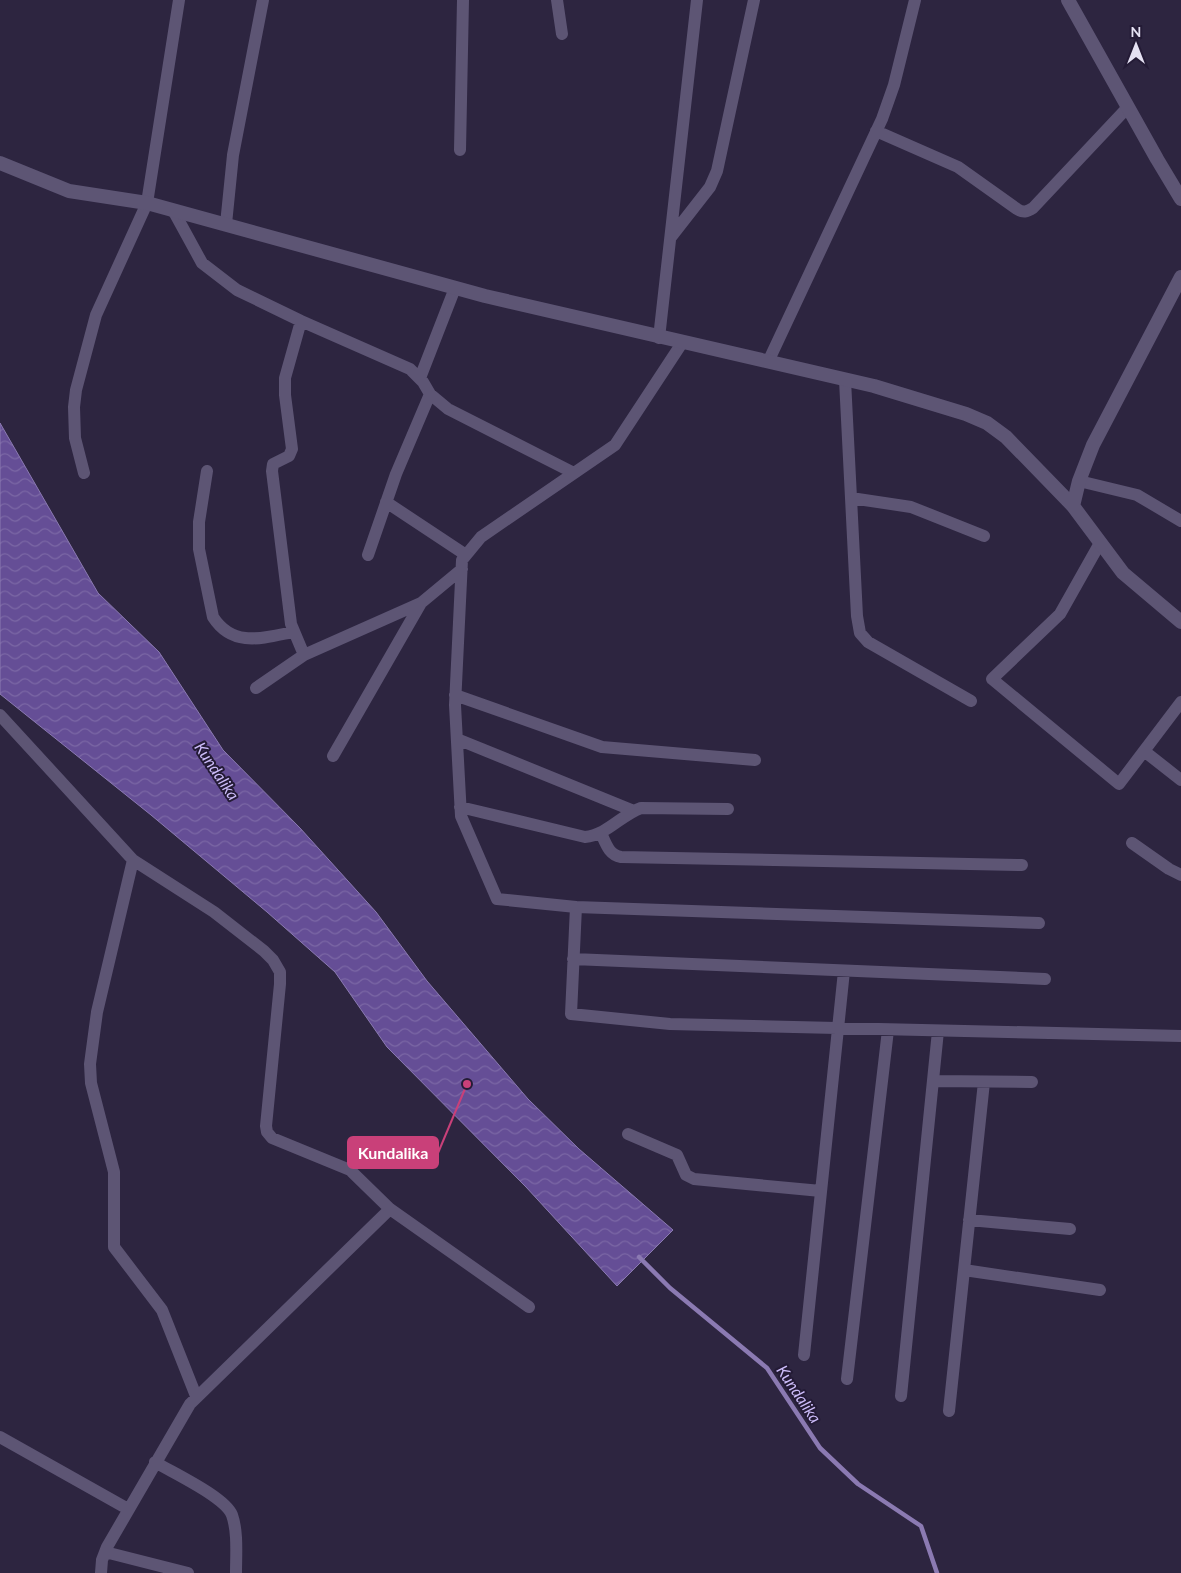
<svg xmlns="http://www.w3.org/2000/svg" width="1181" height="1573" viewBox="0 0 1181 1573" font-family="Lato,sans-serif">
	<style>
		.water { fill: url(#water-waves); stroke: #8b7ab2 }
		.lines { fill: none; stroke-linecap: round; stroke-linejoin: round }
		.stream { stroke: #8b7ab2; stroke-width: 4.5 }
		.minor { stroke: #5d5574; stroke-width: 12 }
		.tertiary { stroke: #5d5574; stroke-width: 14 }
		.labels { text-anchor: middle; stroke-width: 4; stroke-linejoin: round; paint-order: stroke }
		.water-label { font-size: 16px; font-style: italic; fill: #ccbcf9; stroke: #241b36 }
		.leader { fill: none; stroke: #c94079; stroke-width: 2 }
		.callout-dot { fill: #c94079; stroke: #241b36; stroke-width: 2 }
		.callout { fill: #c94079; stroke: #c94079; stroke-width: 2 }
		.callout-label { font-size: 16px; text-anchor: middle; font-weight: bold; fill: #fff }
	</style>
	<defs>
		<pattern id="water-waves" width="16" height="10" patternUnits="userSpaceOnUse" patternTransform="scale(1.25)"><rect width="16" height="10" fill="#654e96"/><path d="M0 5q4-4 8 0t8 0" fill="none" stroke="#7b67a5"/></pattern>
	</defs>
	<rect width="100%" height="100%" fill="#2d2540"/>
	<path class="water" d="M 0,423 L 98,593 L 159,652 L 223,750 L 300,828 L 376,912 L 427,981 L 528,1099 L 579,1149 L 673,1230 L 617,1286 L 526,1187 L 387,1047 L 335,972 L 267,912 L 151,815 L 0,694 Z"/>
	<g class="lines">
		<path class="stream" d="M 639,1257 L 670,1288 L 767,1368 L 820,1448 L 858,1484 L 921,1526 L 937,1573"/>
		<path class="minor" d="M 557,0 L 562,34
			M 876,131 L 958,167 L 1017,209 C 1023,213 1027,212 1033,208 L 1128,107
			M 460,150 L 463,0
			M 173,210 L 202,263 L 237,290 L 301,321 L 410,369 L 423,382 L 430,394 L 448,409 L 574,473
			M 226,224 L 233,155 L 263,0
			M 671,237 L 710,187 L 717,171 L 754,0
			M 301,321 L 285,378 L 285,395 L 292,449 L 289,456 L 273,464 L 272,471 L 291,624 L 304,655
			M 659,338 L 697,0
			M 682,343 L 615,445 L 481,537 L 462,560 L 455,705 L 461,816 L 497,899 L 576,907 L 571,1014 L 670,1024 L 1181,1036
			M 768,362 L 882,119 L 894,85 L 915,0
			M 420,378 L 455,288
			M 845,380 L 857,616 L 860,633 L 868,642 L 971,701
			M 207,471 L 199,522 L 199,549 L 213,617 C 233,648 263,638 293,632
			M 84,473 L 75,438 L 74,407 L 76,390 L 96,315 L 147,203 L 179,0
			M 1079,481 L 1137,495 L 1181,521
			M 851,498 L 911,507 L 984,536
			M 386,502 L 466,555
			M 1100,543 L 1060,614 L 992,679 L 1119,784 L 1181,702
			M 368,555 L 396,474 L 430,394
			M 256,688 L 304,655 L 421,603
			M 455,695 L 602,747 L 755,760
			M 0,715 L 133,860 L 214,912 L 264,951 L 273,960 L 280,972 L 280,984 L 266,1126 L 267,1132 L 272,1138 L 350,1170 L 390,1209 L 529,1307
			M 457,739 L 634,811
			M 1144,751 L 1181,780
			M 333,756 L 421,603 L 462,569
			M 460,807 L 585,837 C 607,835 621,815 641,808 L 728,809
			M 601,833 C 606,844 609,855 621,857 L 1022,865
			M 1132,843 L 1169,869 L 1181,875
			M 133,860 L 97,1012 L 90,1064 L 91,1083 L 114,1172 L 114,1247 L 162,1310 L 196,1396
			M 576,907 L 1039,923
			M 573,959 L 1045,979
			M 933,1081 L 1032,1082
			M 628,1134 L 677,1155 L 686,1175 L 694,1179 L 821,1191
			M 969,1220 L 1070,1229
			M 964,1270 L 1100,1290
			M 804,1355 L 844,971
			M 847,1379 L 888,1030
			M 901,1396 L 938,1031
			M 949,1411 L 984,1082
			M 0,1437 L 128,1509
			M 155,1462 C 173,1473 225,1497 232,1515 C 238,1532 236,1555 236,1573
			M 105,1552 L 188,1573
			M 101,1573 L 102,1560 L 107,1547 L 190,1404 L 390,1209"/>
		<path class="tertiary" d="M 1068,0 L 1157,159 L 1181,199
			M 0,163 L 69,191 L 147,203 L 485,296 L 874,386 L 966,414 L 987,423 L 1006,437 L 1073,506 L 1123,573 L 1181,622
			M 1073,506 L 1079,481 L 1093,445 L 1181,277"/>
	</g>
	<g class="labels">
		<g class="water-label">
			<text transform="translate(217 771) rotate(56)" y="6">Kundalika</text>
			<text transform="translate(799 1394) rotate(56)" y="6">Kundalika</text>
		</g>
	</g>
	<path class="leader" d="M467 1084L438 1153"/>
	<circle class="callout-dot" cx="467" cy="1084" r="5"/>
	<rect class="callout" x="348" y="1137" width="90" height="31" rx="5"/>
	<g class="callout-label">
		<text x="393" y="1159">Kundalika</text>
	</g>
	<g transform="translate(1136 45)" stroke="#241b36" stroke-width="4" paint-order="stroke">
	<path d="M0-4L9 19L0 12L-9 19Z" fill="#e5e1f3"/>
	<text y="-8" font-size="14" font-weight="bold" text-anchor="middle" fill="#e5e1f3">N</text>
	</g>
</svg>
